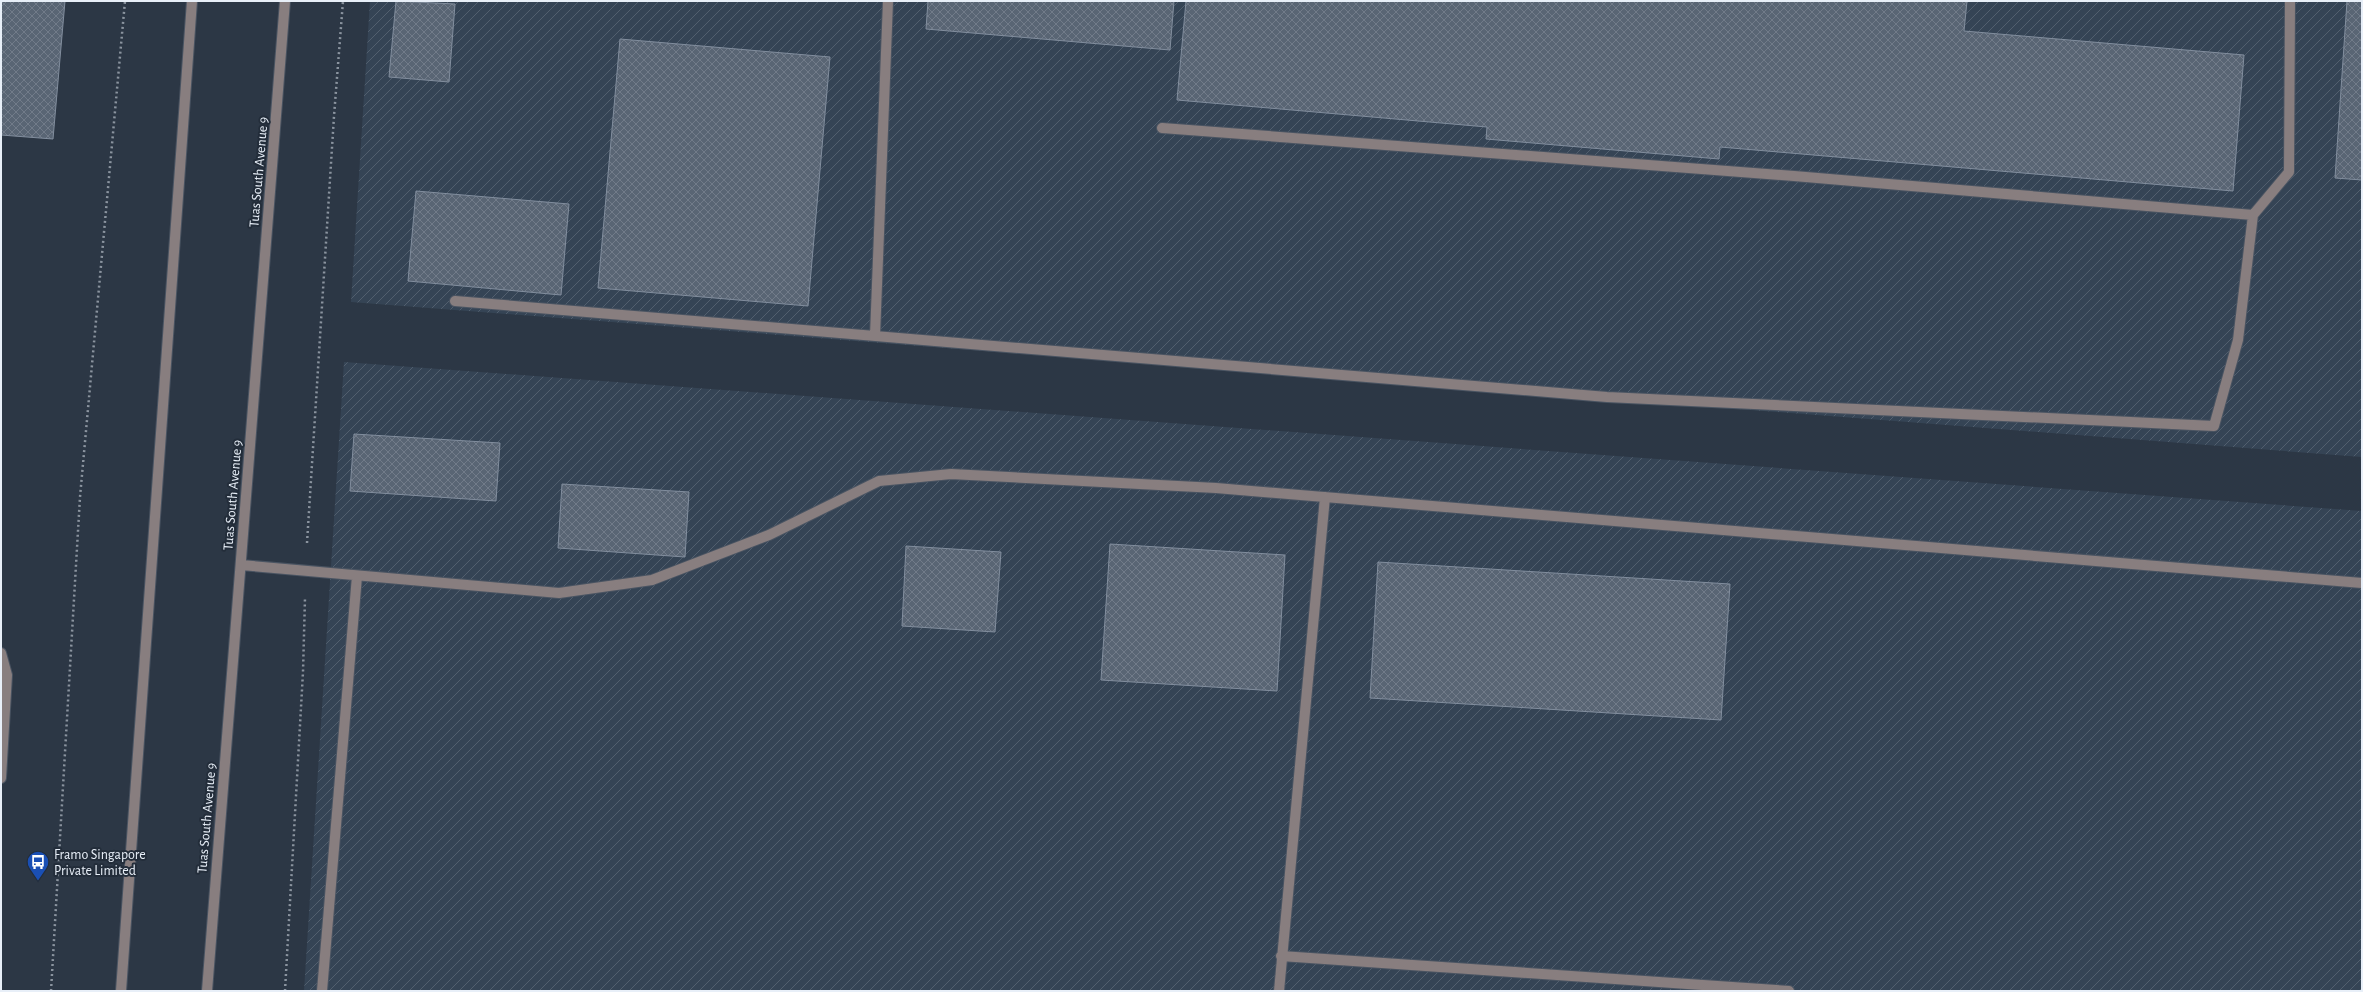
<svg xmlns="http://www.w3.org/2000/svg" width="2363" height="992" viewBox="0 0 2363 992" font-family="'Alegreya Sans',sans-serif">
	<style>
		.industrial { fill: url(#industrial-furrows) }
		.building { fill: url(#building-cross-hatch); stroke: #828e9e }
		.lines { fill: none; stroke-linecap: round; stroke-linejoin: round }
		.minor-casing { stroke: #4a5462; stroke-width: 12 }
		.path { stroke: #8b949f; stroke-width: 2.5; stroke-dasharray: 2 3; stroke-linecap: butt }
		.minor { stroke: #887e7f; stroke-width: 10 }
		.labels { text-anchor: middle; stroke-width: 4; stroke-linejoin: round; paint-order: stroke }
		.street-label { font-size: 14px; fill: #e8eff8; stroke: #232d3a }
		.poi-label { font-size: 14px; fill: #e8eff8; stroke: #232d3a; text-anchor: start }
	</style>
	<defs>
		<pattern id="industrial-furrows" width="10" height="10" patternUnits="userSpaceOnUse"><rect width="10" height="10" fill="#354455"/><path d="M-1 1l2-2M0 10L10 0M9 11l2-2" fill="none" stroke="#525f6e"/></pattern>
		<pattern id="building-cross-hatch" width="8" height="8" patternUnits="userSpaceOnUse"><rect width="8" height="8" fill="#596574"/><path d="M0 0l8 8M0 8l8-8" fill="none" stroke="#717b89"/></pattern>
	</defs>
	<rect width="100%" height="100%" fill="#2c3745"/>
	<path class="industrial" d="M 370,1 L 2362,1 L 2362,457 L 351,302 Z
		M 344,362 L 2362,511 L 2362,991 L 304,991 Z"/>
	<path class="building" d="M 1,1 L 65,1 L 53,139 L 1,135 Z
		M 396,1 L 455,4 L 449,82 L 389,77 Z
		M 928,1 L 1174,1 L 1170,50 L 926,29 Z
		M 1186,1 L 1967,1 L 1964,31 L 2244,55 L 2233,191 L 1720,147 L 1719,159 L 1486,139 L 1487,127 L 1177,100 Z
		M 2347,1 L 2362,1 L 2362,180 L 2335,178 Z
		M 620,39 L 830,57 L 808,306 L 598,288 Z
		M 416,191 L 569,204 L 561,295 L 408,281 Z
		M 354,434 L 500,443 L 496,501 L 350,491 Z
		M 562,484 L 689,492 L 685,557 L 558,548 Z
		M 1110,544 L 1285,555 L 1277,691 L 1101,680 Z
		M 906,546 L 1001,552 L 995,632 L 902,626 Z
		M 1378,562 L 1730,584 L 1721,720 L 1370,698 Z"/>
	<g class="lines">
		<g class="minor-casing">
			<path id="minor" d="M 1162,128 L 1794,176 L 2253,215
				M 455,301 L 1607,397 L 2214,426 L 2238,340 L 2253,215 L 2289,172 L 2290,1
				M 875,336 L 888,1
				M 241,565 L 559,593 L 652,580 L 769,535 L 879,481 L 951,474 L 1216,488 L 2362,583
				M 1,653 L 7,675 L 1,778
				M 1281,956 L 1789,991
				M 121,991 L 192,1
				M 207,991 L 285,1
				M 322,991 L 357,576
				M 1279,991 L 1325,497"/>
		</g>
		<path class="path" d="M 307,543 L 334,116 L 343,1
			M 51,991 L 80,497 L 125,1
			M 285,991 L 303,672 L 305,598"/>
		<use href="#minor" class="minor"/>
	</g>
	<defs>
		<g id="bus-pin" transform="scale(1.15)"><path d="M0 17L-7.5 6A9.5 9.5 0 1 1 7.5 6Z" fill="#1a4fb4" stroke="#232d3a"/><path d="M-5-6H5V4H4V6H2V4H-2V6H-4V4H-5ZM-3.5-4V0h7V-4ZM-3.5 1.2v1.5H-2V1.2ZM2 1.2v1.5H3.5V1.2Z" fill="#fff"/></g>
	</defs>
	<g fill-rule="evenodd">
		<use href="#bus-pin" x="38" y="862"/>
	</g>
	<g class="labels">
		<g class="street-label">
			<text transform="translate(258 172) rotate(-85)" y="5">Tuas South Avenue 9</text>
			<text transform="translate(232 495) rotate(-85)" y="5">Tuas South Avenue 9</text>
			<text transform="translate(206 818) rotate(-85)" y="5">Tuas South Avenue 9</text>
		</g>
		<g class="poi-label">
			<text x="54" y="859">Framo Singapore<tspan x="54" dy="16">Private Limited</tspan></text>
		</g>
	</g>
	<rect width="2363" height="992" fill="none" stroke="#e8eff8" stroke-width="4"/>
</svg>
